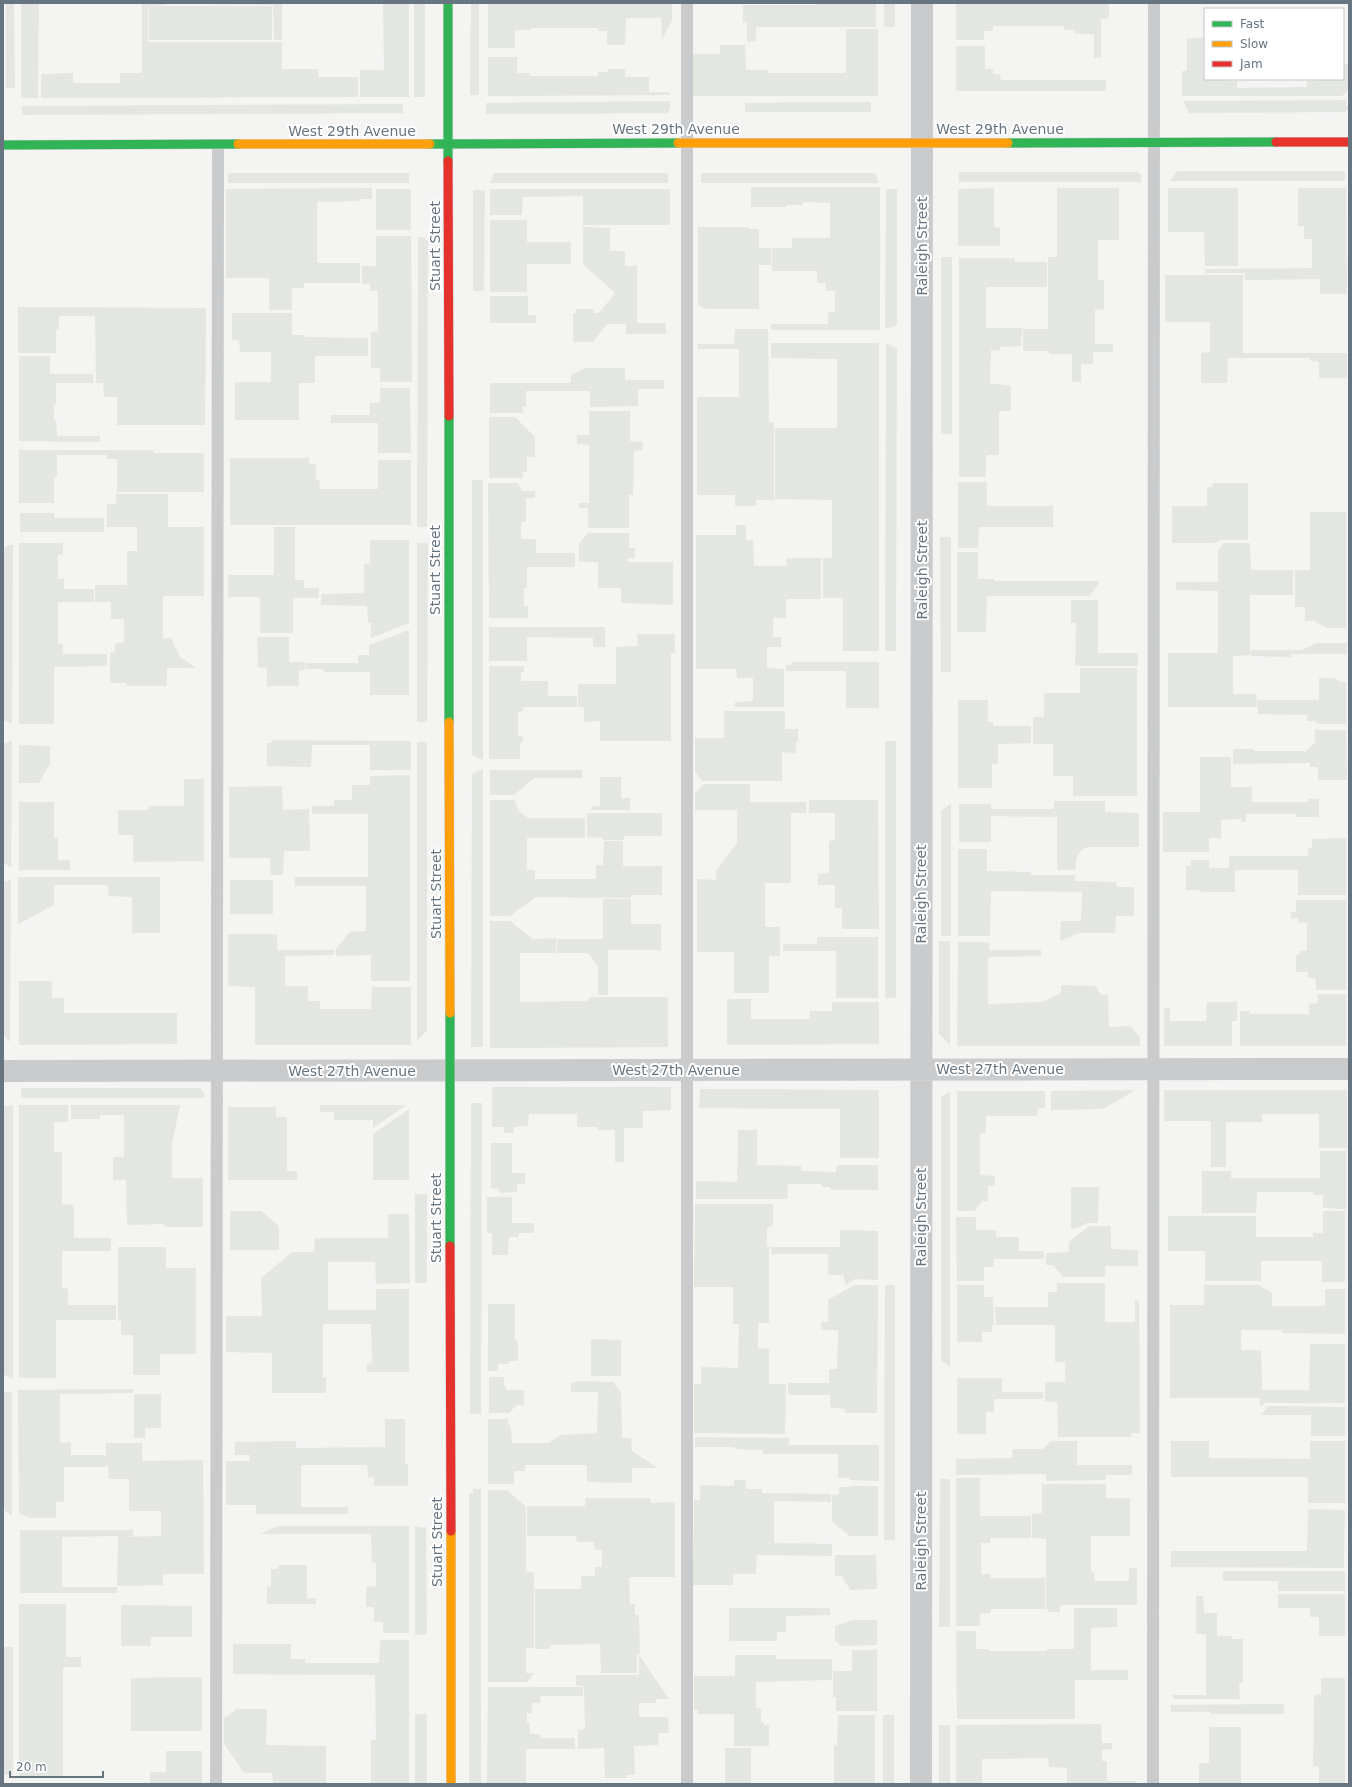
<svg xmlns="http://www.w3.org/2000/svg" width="1352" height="1787" viewBox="0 0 1352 1787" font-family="'DejaVu Sans',sans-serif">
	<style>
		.green { fill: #e4e7e1 }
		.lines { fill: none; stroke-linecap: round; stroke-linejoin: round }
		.fast-casing { stroke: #d0d0d1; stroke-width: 10 }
		.slow-casing { stroke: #d0d0d1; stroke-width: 10 }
		.jam-casing { stroke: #d0d0d1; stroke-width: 10 }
		.lane { stroke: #cacbcc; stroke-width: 12 }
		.street { stroke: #cacbcc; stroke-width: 22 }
		.fast { stroke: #30b455; stroke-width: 9 }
		.slow { stroke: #ff9f0a; stroke-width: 9 }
		.jam { stroke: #e5322d; stroke-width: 9 }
		.labels { text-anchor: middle; stroke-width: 4; stroke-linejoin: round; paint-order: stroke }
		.street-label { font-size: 14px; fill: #677580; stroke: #fff }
	</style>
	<rect width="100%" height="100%" fill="#f4f4f3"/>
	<path class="green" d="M 6,3 L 14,3 L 15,88 L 6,88 Z
		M 21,3 L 39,3 L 38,98 L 21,98 Z
		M 142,3 L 165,3 L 166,5 L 148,6 L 148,42 L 282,42 L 282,69 L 318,69 L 318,77 L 358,77 L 358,97 L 41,98 L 41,74 L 73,73 L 73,83 L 120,83 L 120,73 L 142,73 Z
		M 176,3 L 282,3 L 282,40 L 274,40 L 273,5 L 176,4 Z
		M 383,3 L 409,3 L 409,97 L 360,97 L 360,70 L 384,70 Z
		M 414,3 L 425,3 L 425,97 L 414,97 Z
		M 471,3 L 479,3 L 479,95 L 470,95 Z
		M 488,3 L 672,3 L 672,21 L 662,39 L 661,18 L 626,18 L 625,45 L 607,45 L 607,31 L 598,31 L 598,28 L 531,28 L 530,30 L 515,30 L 515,48 L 488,48 Z
		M 818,3 L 876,3 L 876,27 L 756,27 L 756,41 L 747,42 L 747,22 L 743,22 L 743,5 L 817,5 Z
		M 884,3 L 895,3 L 895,27 L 884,27 Z
		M 956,3 L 1109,3 L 1109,18 L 1101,19 L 1101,58 L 1094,58 L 1094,34 L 1075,34 L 1075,30 L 1064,30 L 1064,26 L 993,26 L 993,31 L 984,31 L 984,40 L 956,40 Z
		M 149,6 L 272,6 L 272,40 L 149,40 Z
		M 846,29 L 878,29 L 878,96 L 693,96 L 693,54 L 720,54 L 720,45 L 745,45 L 746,70 L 768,70 L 768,73 L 846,73 Z
		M 1187,38 L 1205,38 L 1205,79 L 1227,79 L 1227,81 L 1237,81 L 1237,88 L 1307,87 L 1307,81 L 1316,81 L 1316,79 L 1343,79 L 1343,64 L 1348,64 L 1349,90 L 1342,96 L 1182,96 L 1182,71 L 1187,71 Z
		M 956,46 L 985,46 L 985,69 L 993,69 L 993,74 L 1000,74 L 1001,80 L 1106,80 L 1106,91 L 956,91 Z
		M 488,57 L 517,57 L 517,73 L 530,73 L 530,76 L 598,76 L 598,72 L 608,72 L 608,69 L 625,69 L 625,77 L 649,77 L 649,92 L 670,92 L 670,95 L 488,96 Z
		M 1346,100 L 1346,107 L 1349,107 L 1349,110 L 1346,110 L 1346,112 L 1189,113 L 1183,101 Z
		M 670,101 L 670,109 L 667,113 L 486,114 L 486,103 Z
		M 871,102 L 871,112 L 745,112 L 745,103 Z
		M 403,104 L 403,113 L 22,115 L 22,106 Z
		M 1177,171 L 1345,171 L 1345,181 L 1170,181 Z
		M 959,172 L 1138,172 L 1141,175 L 1141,182 L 959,182 Z
		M 228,173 L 409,173 L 409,183 L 228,183 Z
		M 494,173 L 668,173 L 668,183 L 490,183 Z
		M 701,173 L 875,173 L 879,183 L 701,183 Z
		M 751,187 L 880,187 L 880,330 L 771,330 L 771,324 L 828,324 L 828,312 L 835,312 L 835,291 L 826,291 L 826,283 L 817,283 L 817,271 L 772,271 L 772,248 L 792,248 L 792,238 L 830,238 L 830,203 L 803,202 L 803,205 L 786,205 L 786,207 L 751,207 Z
		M 372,188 L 372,199 L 359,199 L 359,201 L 317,202 L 317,263 L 360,263 L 360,283 L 304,283 L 304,288 L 292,288 L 292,310 L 269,310 L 269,278 L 226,278 L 226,189 Z
		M 994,188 L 994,227 L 1000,228 L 1000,246 L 958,246 L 958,189 Z
		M 1057,188 L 1119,188 L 1119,240 L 1098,240 L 1098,280 L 1104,280 L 1104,309 L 1095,310 L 1095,344 L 1113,344 L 1113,352 L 1093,352 L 1093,364 L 1081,364 L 1081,382 L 1072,382 L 1072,354 L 1049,354 L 1049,351 L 1023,351 L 1023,329 L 1048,329 L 1048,257 L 1057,257 Z
		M 1168,188 L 1238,188 L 1238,266 L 1205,266 L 1204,232 L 1168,232 Z
		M 1298,188 L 1346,188 L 1347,294 L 1320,294 L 1320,279 L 1245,280 L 1245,273 L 1205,273 L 1205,269 L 1312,268 L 1312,239 L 1304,239 L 1304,226 L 1298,226 Z
		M 376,189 L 411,189 L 411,230 L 376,230 Z
		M 490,189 L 670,189 L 670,225 L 583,225 L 583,196 L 523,197 L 522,215 L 490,215 Z
		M 886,189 L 897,189 L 897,325 L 885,329 Z
		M 473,190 L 485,190 L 484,291 L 473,291 Z
		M 490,220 L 527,220 L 527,242 L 571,242 L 571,264 L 527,264 L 527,292 L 490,292 Z
		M 583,227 L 610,228 L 610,251 L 625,251 L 625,266 L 637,266 L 637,323 L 666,323 L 666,334 L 626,334 L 626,324 L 607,324 L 593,342 L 573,342 L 573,313 L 576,313 L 576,309 L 594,309 L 594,313 L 599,313 L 615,293 L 583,265 Z
		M 698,227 L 749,227 L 749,229 L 759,229 L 759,248 L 771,248 L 771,265 L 759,265 L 759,309 L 706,309 L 698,305 Z
		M 376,236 L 411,236 L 412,382 L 380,382 L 380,368 L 371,368 L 371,332 L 378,331 L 378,291 L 370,291 L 370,284 L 362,284 L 362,266 L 376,266 Z
		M 418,237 L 425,237 L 425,240 L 428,240 L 427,527 L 417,527 Z
		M 941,257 L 952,257 L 952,434 L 941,434 Z
		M 959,258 L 1014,258 L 1015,262 L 1047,262 L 1047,287 L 986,287 L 986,328 L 1022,328 L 1021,346 L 1000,347 L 1000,351 L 991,350 L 990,383 L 1011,386 L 1011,411 L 999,411 L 999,455 L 986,455 L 986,477 L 959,477 Z
		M 1165,275 L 1243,275 L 1243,353 L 1347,353 L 1347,378 L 1319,378 L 1319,362 L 1311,361 L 1310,358 L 1228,358 L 1227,383 L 1201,383 L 1201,353 L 1210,352 L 1210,322 L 1165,322 Z
		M 490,296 L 528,296 L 528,315 L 536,315 L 536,323 L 490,323 Z
		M 18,307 L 206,308 L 205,425 L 117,425 L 117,397 L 104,397 L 103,383 L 96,383 L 95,316 L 59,316 L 59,330 L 56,330 L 56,353 L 18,353 Z
		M 232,313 L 292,313 L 292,335 L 305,335 L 305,337 L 368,338 L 368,356 L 315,356 L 315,383 L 299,383 L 299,420 L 235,420 L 235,382 L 271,382 L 271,352 L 240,352 L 239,340 L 232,340 Z
		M 735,329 L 768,329 L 769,422 L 774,422 L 774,500 L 756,500 L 756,506 L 735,506 L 735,495 L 697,495 L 697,397 L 739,397 L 739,349 L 698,349 L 698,344 L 734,344 Z
		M 771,343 L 879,343 L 879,651 L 843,651 L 843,598 L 823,598 L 823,558 L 832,558 L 832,500 L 775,499 L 775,428 L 837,428 L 837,359 L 771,358 Z
		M 886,343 L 897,348 L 896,651 L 885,651 Z
		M 19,356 L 50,356 L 50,374 L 93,374 L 93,383 L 56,383 L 56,404 L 54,405 L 54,420 L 56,420 L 57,436 L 100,436 L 100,442 L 19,441 Z
		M 585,368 L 625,368 L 625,380 L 664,380 L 664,389 L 638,389 L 638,406 L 590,407 L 590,391 L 526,391 L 526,407 L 523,407 L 523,413 L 490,413 L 490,383 L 571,383 L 571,375 Z
		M 380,388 L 410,388 L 411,453 L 378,453 L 378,423 L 331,423 L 331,415 L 370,415 L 370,403 L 380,403 Z
		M 589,411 L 630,411 L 630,441 L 643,442 L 643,450 L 634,451 L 633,495 L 629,495 L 629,528 L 588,528 L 588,508 L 579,508 L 579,503 L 589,503 L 589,445 L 577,444 L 577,435 L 589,435 Z
		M 489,417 L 515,417 L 535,437 L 535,457 L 527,457 L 527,472 L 523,472 L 523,478 L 489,478 Z
		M 19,450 L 153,450 L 153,453 L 204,453 L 204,492 L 117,492 L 117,459 L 107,459 L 107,455 L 57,455 L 57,477 L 54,477 L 54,503 L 19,503 Z
		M 230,458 L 309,458 L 309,464 L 316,464 L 316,480 L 319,480 L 320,489 L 378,489 L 378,460 L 411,460 L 411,525 L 230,525 Z
		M 472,480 L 483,480 L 483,760 L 472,755 Z
		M 958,482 L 987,482 L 987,506 L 1053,506 L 1053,527 L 979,527 L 978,548 L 958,548 Z
		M 488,483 L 517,483 L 523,491 L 535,491 L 535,498 L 526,498 L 526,522 L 521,522 L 521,539 L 536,539 L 536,553 L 575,553 L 575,567 L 527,567 L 527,588 L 524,588 L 524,606 L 528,606 L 528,618 L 489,618 Z
		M 1213,483 L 1248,483 L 1248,540 L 1220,540 L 1215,543 L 1172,543 L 1172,506 L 1207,506 L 1207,487 L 1212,487 Z
		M 116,494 L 168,494 L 168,527 L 204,527 L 204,596 L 163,596 L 163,638 L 171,638 L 180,657 L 196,668 L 167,668 L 167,686 L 126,686 L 126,683 L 110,683 L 110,653 L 115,652 L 115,643 L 124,642 L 124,619 L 111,619 L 111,602 L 95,602 L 95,585 L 127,585 L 127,551 L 137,551 L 137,527 L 107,527 L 107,504 L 116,504 Z
		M 1310,512 L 1346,512 L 1346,628 L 1327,628 L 1314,621 L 1305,621 L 1305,607 L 1295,607 L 1295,570 L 1310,570 Z
		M 20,513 L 54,513 L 55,518 L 104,518 L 104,532 L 20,532 Z
		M 736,525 L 746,525 L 746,540 L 753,540 L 754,566 L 786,566 L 787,558 L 821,558 L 821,599 L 786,599 L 786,618 L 773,618 L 773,637 L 781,637 L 781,647 L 767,647 L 767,668 L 784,669 L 784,707 L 735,707 L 735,702 L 753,701 L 753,678 L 737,678 L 736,669 L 696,669 L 696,535 L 736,535 Z
		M 274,527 L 295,527 L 295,580 L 304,580 L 304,588 L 319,588 L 319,598 L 293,598 L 293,633 L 260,633 L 260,597 L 228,597 L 228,575 L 274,575 Z
		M 588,533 L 629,533 L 629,548 L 635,548 L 635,558 L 627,558 L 628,562 L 673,562 L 673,605 L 621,603 L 621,588 L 598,588 L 598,562 L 579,562 L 579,543 Z
		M 940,537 L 951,537 L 951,672 L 941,672 Z
		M 370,540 L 409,540 L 409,623 L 371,638 L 371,623 L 368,623 L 367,606 L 321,605 L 321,594 L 364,593 L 364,564 L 370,563 Z
		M 19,543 L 63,543 L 63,554 L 58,555 L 58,579 L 64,579 L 64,589 L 94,589 L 94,602 L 58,602 L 58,644 L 63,644 L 63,654 L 107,654 L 107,666 L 54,667 L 54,724 L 19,724 Z
		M 417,543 L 428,543 L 427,722 L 417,722 Z
		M 1224,543 L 1250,543 L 1251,570 L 1293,570 L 1293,595 L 1250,595 L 1250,655 L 1233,656 L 1233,694 L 1256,694 L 1258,707 L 1168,707 L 1168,653 L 1218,653 L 1218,591 L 1176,590 L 1176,582 L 1218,582 L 1218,551 Z
		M 8,545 L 13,545 L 12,724 L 3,720 L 3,549 Z
		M 957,552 L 978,552 L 978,579 L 994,579 L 994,581 L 1100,581 L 1090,596 L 987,596 L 986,632 L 957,632 Z
		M 1071,600 L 1098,600 L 1098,653 L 1138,653 L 1138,666 L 1075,666 L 1076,623 L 1071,623 Z
		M 489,627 L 605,627 L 605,647 L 593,647 L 593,638 L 527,637 L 527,661 L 489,661 Z
		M 409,630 L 409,695 L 370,695 L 370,672 L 324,672 L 323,669 L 306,669 L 306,663 L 358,663 L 358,655 L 369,655 L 369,645 Z
		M 637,634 L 675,634 L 675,653 L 671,653 L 671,741 L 600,741 L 600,721 L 584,722 L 584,707 L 578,707 L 578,684 L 616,684 L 616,647 L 638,646 Z
		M 257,637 L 289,637 L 289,662 L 305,662 L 305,670 L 299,670 L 299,686 L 267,686 L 267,668 L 258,667 Z
		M 1316,643 L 1347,643 L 1347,654 L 1291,654 L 1291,657 L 1251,656 L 1251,650 L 1301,650 Z
		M 792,662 L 879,662 L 879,708 L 846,708 L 846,671 L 786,671 L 786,665 L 792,665 Z
		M 489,666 L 524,666 L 524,672 L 521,672 L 521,681 L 548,681 L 548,696 L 577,696 L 577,707 L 523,707 L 523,711 L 518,712 L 518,736 L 523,736 L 523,742 L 520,743 L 520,759 L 489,759 Z
		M 1080,668 L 1137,668 L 1137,796 L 1073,796 L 1073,776 L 1053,776 L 1053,744 L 1033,744 L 1033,717 L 1044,717 L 1044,693 L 1080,693 Z
		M 1319,678 L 1335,678 L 1340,682 L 1346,682 L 1346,724 L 1319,724 L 1315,721 L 1307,721 L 1307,715 L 1258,714 L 1258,700 L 1319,700 Z
		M 958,700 L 988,700 L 988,722 L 993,722 L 993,726 L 1031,726 L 1031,743 L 998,744 L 998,764 L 992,764 L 992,788 L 958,788 Z
		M 724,711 L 785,711 L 785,729 L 798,729 L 798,742 L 796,742 L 796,753 L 782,752 L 782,781 L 702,781 L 695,772 L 695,738 L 724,738 Z
		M 1315,730 L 1346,730 L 1347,780 L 1318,780 L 1318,767 L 1310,767 L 1310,763 L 1233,764 L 1233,749 L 1254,749 L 1254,751 L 1306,751 L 1315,742 Z
		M 12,740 L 11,868 L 3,862 L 3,744 Z
		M 273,740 L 411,741 L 411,770 L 370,770 L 370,745 L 312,745 L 311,767 L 267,766 L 267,743 L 272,743 Z
		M 885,741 L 896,741 L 896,998 L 885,998 Z
		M 417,742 L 427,742 L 427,1030 L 417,1041 Z
		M 19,745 L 50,746 L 50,764 L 39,783 L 19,783 Z
		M 1200,757 L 1231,757 L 1231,787 L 1252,787 L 1252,802 L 1308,802 L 1308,799 L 1319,799 L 1319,817 L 1296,817 L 1296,814 L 1246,814 L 1246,822 L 1241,822 L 1241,819 L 1221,820 L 1221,838 L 1209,838 L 1209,852 L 1163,852 L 1163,812 L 1200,812 Z
		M 483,769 L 483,1047 L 471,1047 L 472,774 Z
		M 490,770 L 582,770 L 582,778 L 534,778 L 514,795 L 490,795 Z
		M 410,775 L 410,981 L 371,981 L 371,955 L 336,956 L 336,949 L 350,932 L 366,931 L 366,886 L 295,886 L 295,877 L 368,877 L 368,814 L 312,814 L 312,806 L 334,806 L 334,800 L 352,800 L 352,785 L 370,785 L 370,776 Z
		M 600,777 L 621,777 L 621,798 L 630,798 L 630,810 L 591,810 L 591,807 L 600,806 Z
		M 184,779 L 204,779 L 204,861 L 133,862 L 133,835 L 118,835 L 118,810 L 148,810 L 149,806 L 184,806 Z
		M 704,784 L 750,784 L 750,802 L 806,802 L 806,813 L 791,813 L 791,883 L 765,883 L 765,927 L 780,927 L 780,956 L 769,956 L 769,993 L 734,993 L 734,952 L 697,952 L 697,879 L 716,880 L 716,871 L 737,843 L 737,810 L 695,810 L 695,794 Z
		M 282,786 L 283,810 L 309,809 L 310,851 L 284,851 L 283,875 L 271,875 L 270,858 L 229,858 L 229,787 Z
		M 490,800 L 514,800 L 519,811 L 528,818 L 585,818 L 585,838 L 527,838 L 527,870 L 535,870 L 535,879 L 596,879 L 596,865 L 603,865 L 604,841 L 623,841 L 623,866 L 662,866 L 662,895 L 631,895 L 631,898 L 536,897 L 510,916 L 490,916 Z
		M 809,800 L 878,800 L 879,929 L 842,929 L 842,908 L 835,908 L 835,885 L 818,885 L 818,874 L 829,873 L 829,841 L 835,840 L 835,813 L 809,813 Z
		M 1054,801 L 1105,801 L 1105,812 L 1139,813 L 1139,847 L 1088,847 C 1076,851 1077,859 1075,870 L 1057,870 L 1057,817 L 991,816 L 991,842 L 959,842 L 959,804 L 991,804 L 991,809 L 1054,809 Z
		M 19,802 L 54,802 L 54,837 L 58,838 L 58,860 L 70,860 L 70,870 L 19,870 Z
		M 951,803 L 951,936 L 941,936 L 941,811 Z
		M 587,813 L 662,813 L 662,836 L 624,836 L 624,840 L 603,840 L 603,838 L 587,837 Z
		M 1346,838 L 1346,895 L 1298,895 L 1298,870 L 1235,870 L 1235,892 L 1201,892 L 1200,890 L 1186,890 L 1186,866 L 1191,866 L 1191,860 L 1209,860 L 1209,868 L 1229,868 L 1229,856 L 1308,856 L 1308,848 L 1312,848 L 1312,839 Z
		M 958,849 L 987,849 L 987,871 L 1031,872 L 1031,875 L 1075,875 L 1075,881 L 1116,882 L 1117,887 L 1134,887 L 1134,916 L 1116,916 L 1115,933 L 1079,933 L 1060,941 L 1061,921 L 1081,921 L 1082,892 L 991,891 L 990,936 L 958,936 Z
		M 18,877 L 160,877 L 160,933 L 132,933 L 132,897 L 109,896 L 108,885 L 54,885 L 54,905 L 18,924 Z
		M 11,879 L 10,1042 L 3,1034 L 3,883 Z
		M 230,880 L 273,880 L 273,914 L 230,914 Z
		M 603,899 L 631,899 L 631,924 L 661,924 L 661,950 L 608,950 L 608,995 L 598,995 L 598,966 L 588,953 L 557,953 L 557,939 L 603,939 Z
		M 1296,900 L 1346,900 L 1346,990 L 1316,990 L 1315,978 L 1308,978 L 1308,972 L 1296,972 L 1296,955 L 1299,955 L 1300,951 L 1307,951 L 1307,923 L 1298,922 L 1298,918 L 1291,918 L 1291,912 L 1296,912 Z
		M 490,921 L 510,921 L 533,939 L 556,938 L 556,953 L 520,953 L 520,1002 L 588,1001 L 589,997 L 668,997 L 668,1047 L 490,1048 Z
		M 228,934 L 277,934 L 277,950 L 334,950 L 334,955 L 285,956 L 285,986 L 308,986 L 308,1001 L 320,1001 L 320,1009 L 371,1009 L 372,987 L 411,987 L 411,1045 L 255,1045 L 255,987 L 228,986 Z
		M 817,937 L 878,937 L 878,998 L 836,998 L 836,951 L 783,951 L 783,944 L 817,944 Z
		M 939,941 L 950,941 L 950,1045 L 939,1034 Z
		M 958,942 L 989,942 L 989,950 L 1041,950 L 1041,956 L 988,957 L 988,1004 L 1042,1002 L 1061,993 L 1061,985 L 1096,986 L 1101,995 L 1108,995 L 1109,1027 L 1130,1026 L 1140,1037 L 1140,1046 L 957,1046 Z
		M 19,981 L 52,981 L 52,998 L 64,998 L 64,1013 L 177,1013 L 177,1044 L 19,1045 Z
		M 1318,994 L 1346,994 L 1346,1046 L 1240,1046 L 1240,1011 L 1249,1011 L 1250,1014 L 1309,1014 L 1309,1004 L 1317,1003 Z
		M 727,999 L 751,999 L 751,1019 L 810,1019 L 810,1011 L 832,1011 L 832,1002 L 879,1002 L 879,1044 L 727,1045 Z
		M 1207,1002 L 1237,1002 L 1237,1021 L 1232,1021 L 1232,1046 L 1164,1046 L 1164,1008 L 1170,1008 L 1170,1021 L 1206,1021 Z
		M 492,1087 L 671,1087 L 671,1110 L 643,1111 L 643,1128 L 624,1128 L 624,1162 L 615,1162 L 615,1130 L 598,1130 L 598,1127 L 577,1127 L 577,1114 L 529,1114 L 528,1126 L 514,1127 L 514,1133 L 504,1133 L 504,1127 L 492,1127 Z
		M 21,1088 L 200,1088 L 204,1093 L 204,1098 L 21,1098 Z
		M 700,1089 L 879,1090 L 879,1158 L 840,1158 L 840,1109 L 699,1108 Z
		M 1136,1090 L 1103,1109 L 1051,1110 L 1051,1091 Z
		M 1164,1090 L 1347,1090 L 1347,1148 L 1319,1148 L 1319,1114 L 1262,1114 L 1262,1122 L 1226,1122 L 1226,1167 L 1211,1167 L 1211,1121 L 1164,1121 Z
		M 957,1091 L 1045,1091 L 1045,1108 L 1038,1108 L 1037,1116 L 986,1116 L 986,1133 L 980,1133 L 980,1175 L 995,1176 L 995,1186 L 988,1186 L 988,1201 L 982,1201 L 975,1211 L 957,1211 Z
		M 950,1092 L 950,1367 L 941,1360 L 941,1097 Z
		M 471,1103 L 482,1103 L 481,1414 L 470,1414 Z
		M 19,1105 L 68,1105 L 68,1122 L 54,1122 L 54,1152 L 62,1152 L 62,1204 L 74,1205 L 74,1238 L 111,1238 L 111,1251 L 62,1251 L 62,1288 L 68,1289 L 68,1305 L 116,1305 L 116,1320 L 56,1320 L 56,1378 L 19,1378 Z
		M 71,1105 L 180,1105 L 172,1144 L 172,1178 L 203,1178 L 203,1227 L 165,1227 L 164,1224 L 127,1225 L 126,1180 L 113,1180 L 113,1157 L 124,1157 L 124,1115 L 100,1115 L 100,1119 L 71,1119 Z
		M 320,1105 L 406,1105 L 373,1128 L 373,1120 L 334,1120 L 334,1112 L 320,1112 Z
		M 3,1106 L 13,1106 L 13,1379 L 3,1374 Z
		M 228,1107 L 276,1107 L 276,1117 L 287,1117 L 287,1171 L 297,1171 L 297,1180 L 228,1180 Z
		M 409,1109 L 409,1180 L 373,1180 L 373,1134 Z
		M 738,1130 L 757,1130 L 757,1165 L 801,1166 L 802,1171 L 836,1172 L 837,1165 L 878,1165 L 878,1190 L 832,1190 L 829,1187 L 822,1187 L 821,1184 L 788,1184 L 787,1199 L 696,1199 L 696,1181 L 737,1182 Z
		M 491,1143 L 512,1143 L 512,1173 L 525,1173 L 525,1184 L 517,1184 L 517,1192 L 500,1193 L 499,1188 L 491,1189 Z
		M 1320,1151 L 1346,1151 L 1346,1209 L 1323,1208 L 1323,1195 L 1314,1195 L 1313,1192 L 1257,1192 L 1256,1213 L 1202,1213 L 1202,1171 L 1231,1171 L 1231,1178 L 1320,1178 Z
		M 1071,1187 L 1099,1187 L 1098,1223 L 1087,1223 L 1077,1228 L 1071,1228 Z
		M 415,1194 L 427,1194 L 427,1283 L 415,1283 Z
		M 487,1197 L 512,1197 L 512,1223 L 534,1223 L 534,1233 L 519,1233 L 518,1237 L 509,1237 L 508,1255 L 492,1255 L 492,1233 L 487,1233 Z
		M 695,1204 L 773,1204 L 773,1226 L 767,1227 L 767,1246 L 769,1246 L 769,1323 L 758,1323 L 758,1348 L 769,1349 L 769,1384 L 786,1384 L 785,1434 L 694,1433 L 694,1384 L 701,1384 L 701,1367 L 738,1368 L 739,1324 L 733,1324 L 733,1287 L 694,1287 Z
		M 230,1211 L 261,1211 L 279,1226 L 279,1250 L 230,1250 Z
		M 1323,1211 L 1345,1211 L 1345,1282 L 1322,1282 L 1322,1261 L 1261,1261 L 1261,1281 L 1205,1281 L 1205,1251 L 1168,1251 L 1168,1216 L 1256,1216 L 1256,1237 L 1313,1237 L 1313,1233 L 1323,1233 Z
		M 388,1214 L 409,1214 L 410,1283 L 376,1284 L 375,1262 L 328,1262 L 328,1310 L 376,1310 L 376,1289 L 409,1289 L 409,1372 L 367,1372 L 367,1364 L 372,1363 L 371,1324 L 323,1324 L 323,1377 L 326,1377 L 326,1393 L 272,1393 L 272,1353 L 226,1352 L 226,1316 L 262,1316 L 261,1278 L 292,1252 L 314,1252 L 315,1238 L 388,1238 Z
		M 956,1217 L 976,1217 L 976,1230 L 996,1230 L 996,1237 L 1019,1237 L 1019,1251 L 1044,1251 L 1044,1259 L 994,1259 L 994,1267 L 984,1267 L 984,1281 L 957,1281 Z
		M 1089,1226 L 1111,1226 L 1111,1249 L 1138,1250 L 1138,1266 L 1105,1266 L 1105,1277 L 1063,1277 L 1053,1265 L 1046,1265 L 1046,1253 L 1069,1252 L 1069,1242 Z
		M 840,1230 L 878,1231 L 878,1280 L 855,1279 L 846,1285 L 843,1275 L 828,1275 L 828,1254 L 771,1254 L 771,1247 L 840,1247 Z
		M 118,1247 L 166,1247 L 166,1268 L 196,1268 L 196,1354 L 160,1354 L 160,1375 L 133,1375 L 133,1335 L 121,1335 L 121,1321 L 118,1321 Z
		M 1057,1283 L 1105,1283 L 1105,1322 L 1135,1322 L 1135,1298 L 1139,1303 L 1140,1433 L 1131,1433 L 1131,1437 L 1058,1437 L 1057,1402 L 1045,1401 L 1045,1382 L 1065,1382 L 1065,1362 L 1055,1362 L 1055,1325 L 996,1325 L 995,1307 L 1048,1307 L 1048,1292 L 1057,1292 Z
		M 854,1285 L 878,1285 L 877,1413 L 845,1413 L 845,1409 L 830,1407 L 830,1395 L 788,1395 L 788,1383 L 829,1383 L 829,1369 L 837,1369 L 838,1330 L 821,1330 L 821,1322 L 828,1322 L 828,1300 Z
		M 885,1285 L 895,1285 L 895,1540 L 884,1540 Z
		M 957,1285 L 984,1285 L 984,1297 L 993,1297 L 994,1325 L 992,1326 L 992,1332 L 982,1332 L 982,1342 L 957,1342 Z
		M 1204,1285 L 1259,1285 L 1272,1293 L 1272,1306 L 1325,1306 L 1325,1289 L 1345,1289 L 1345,1334 L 1282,1333 L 1282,1330 L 1241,1330 L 1241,1350 L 1261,1350 L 1262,1390 L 1309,1390 L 1310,1344 L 1345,1344 L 1345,1403 L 1265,1403 L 1260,1407 L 1260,1398 L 1170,1398 L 1170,1305 L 1204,1305 Z
		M 488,1304 L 515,1304 L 515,1339 L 518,1342 L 518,1361 L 509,1361 L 509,1364 L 498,1364 L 498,1371 L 488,1371 Z
		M 591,1339 L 621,1340 L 621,1376 L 591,1376 Z
		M 489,1377 L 504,1377 L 504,1384 L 507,1390 L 524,1390 L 524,1405 L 517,1405 L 509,1413 L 489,1413 Z
		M 957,1378 L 1002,1378 L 1002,1392 L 1043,1392 L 1043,1399 L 994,1399 L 994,1412 L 986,1412 L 986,1434 L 957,1434 Z
		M 575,1381 L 613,1382 L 621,1393 L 622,1438 L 631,1438 L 632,1451 L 658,1468 L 632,1468 L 632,1483 L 587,1482 L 587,1465 L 525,1465 L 525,1471 L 514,1471 L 514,1484 L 488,1484 L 488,1419 L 508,1419 L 508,1424 L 511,1428 L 512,1443 L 549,1443 L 560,1435 L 597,1433 L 598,1392 L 571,1392 L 571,1383 L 575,1383 Z
		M 133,1389 L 133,1393 L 60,1394 L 60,1443 L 71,1442 L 71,1455 L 105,1455 L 106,1461 L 106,1443 L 142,1443 L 142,1461 L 203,1460 L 204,1574 L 163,1574 L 163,1585 L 117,1586 L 118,1536 L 62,1537 L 62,1587 L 117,1587 L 117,1593 L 20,1593 L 20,1530 L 133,1530 L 133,1536 L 120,1537 L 161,1536 L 161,1511 L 129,1511 L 129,1479 L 109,1479 L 108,1466 L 106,1466 L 105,1467 L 64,1467 L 64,1502 L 56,1502 L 56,1518 L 29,1518 L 19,1513 L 18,1390 Z
		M 3,1392 L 12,1392 L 12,1516 L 3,1509 Z
		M 134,1394 L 161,1394 L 161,1428 L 145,1428 L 145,1438 L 134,1438 Z
		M 1268,1406 L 1345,1407 L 1345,1436 L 1311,1436 L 1311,1415 L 1261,1415 Z
		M 385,1419 L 405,1419 L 405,1463 L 408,1464 L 408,1486 L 374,1486 L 374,1478 L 368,1477 L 367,1465 L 301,1465 L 301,1507 L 348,1507 L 348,1514 L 256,1514 L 256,1505 L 226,1505 L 226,1461 L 250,1461 L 250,1455 L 235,1455 L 235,1442 L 296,1441 L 296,1448 L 385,1447 Z
		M 695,1437 L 789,1438 L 789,1445 L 879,1445 L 879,1481 L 850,1480 L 849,1478 L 838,1478 L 838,1454 L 763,1454 L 763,1450 L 735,1449 L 734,1447 L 695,1447 Z
		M 1051,1441 L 1077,1441 L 1077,1465 L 1132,1465 L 1132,1475 L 1106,1475 L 1106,1480 L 1046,1481 L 1046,1474 L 956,1475 L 956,1459 L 1012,1458 L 1013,1449 L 1043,1449 Z
		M 1171,1441 L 1209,1441 L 1209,1458 L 1310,1459 L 1310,1441 L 1345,1441 L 1345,1503 L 1308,1503 L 1308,1477 L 1171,1477 Z
		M 980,1478 L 980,1516 L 1031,1516 L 1031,1538 L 990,1538 L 990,1543 L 981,1543 L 981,1574 L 990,1574 L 991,1578 L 1045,1578 L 1045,1609 L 991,1609 L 990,1613 L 980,1614 L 980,1626 L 956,1626 L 956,1478 Z
		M 940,1479 L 950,1479 L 950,1627 L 939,1627 Z
		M 734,1480 L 745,1480 L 746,1489 L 762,1489 L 762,1493 L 831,1494 L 831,1502 L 774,1501 L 774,1543 L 832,1544 L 832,1556 L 757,1555 L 756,1574 L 733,1574 L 733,1585 L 693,1585 L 694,1500 L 700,1500 L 700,1485 L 734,1486 Z
		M 1042,1484 L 1106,1484 L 1106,1498 L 1130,1498 L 1130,1536 L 1091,1536 L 1091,1572 L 1094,1573 L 1095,1581 L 1129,1581 L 1129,1568 L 1137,1568 L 1137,1605 L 1060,1605 L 1060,1612 L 1048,1612 L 1048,1609 L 1046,1609 L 1046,1539 L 1032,1538 L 1032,1514 L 1042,1513 Z
		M 850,1486 L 878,1486 L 878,1536 L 850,1536 L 832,1522 L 832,1495 L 839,1494 L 839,1487 L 850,1487 Z
		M 473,1489 L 481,1489 L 481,1784 L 469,1784 L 469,1493 L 473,1493 Z
		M 488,1490 L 507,1490 L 526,1507 L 526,1571 L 534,1572 L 534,1648 L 526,1648 L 526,1673 L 534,1673 L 528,1682 L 488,1682 Z
		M 585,1498 L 650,1498 L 651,1503 L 675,1502 L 675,1577 L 629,1577 L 630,1604 L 635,1604 L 635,1615 L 639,1615 L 640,1654 L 637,1654 L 637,1673 L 601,1673 L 600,1644 L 550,1645 L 550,1649 L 535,1649 L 535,1589 L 581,1589 L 581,1576 L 595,1576 L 595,1567 L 602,1567 L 602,1550 L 595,1550 L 594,1542 L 577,1542 L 576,1536 L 527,1536 L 527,1506 L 585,1506 Z
		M 1308,1509 L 1345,1510 L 1344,1568 L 1171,1567 L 1171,1551 L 1307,1551 Z
		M 278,1526 L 409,1526 L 409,1633 L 383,1633 L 383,1622 L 374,1622 L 374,1607 L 366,1607 L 366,1587 L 376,1586 L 376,1563 L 372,1563 L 371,1534 L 260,1534 Z
		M 415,1526 L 426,1528 L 427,1634 L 415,1635 Z
		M 835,1555 L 876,1555 L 877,1589 L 850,1590 L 842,1576 L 835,1576 Z
		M 278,1565 L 307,1565 L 307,1598 L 316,1598 L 316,1604 L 267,1604 L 267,1587 L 271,1587 L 271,1569 L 278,1569 Z
		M 1223,1571 L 1345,1571 L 1345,1591 L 1278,1591 L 1278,1581 L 1223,1581 Z
		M 1278,1594 L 1345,1594 L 1345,1636 L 1319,1636 L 1319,1617 L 1310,1617 L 1310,1608 L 1278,1608 Z
		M 1196,1596 L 1203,1596 L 1204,1613 L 1217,1613 L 1217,1636 L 1232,1636 L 1232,1639 L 1243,1639 L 1243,1683 L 1239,1683 L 1240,1699 L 1173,1699 L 1173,1695 L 1206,1695 L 1206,1634 L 1196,1634 Z
		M 19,1604 L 66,1604 L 66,1657 L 81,1657 L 81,1667 L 63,1667 L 63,1778 L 19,1777 Z
		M 121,1605 L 192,1606 L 192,1637 L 151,1637 L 151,1646 L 121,1646 Z
		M 729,1608 L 830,1608 L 830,1615 L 786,1616 L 786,1632 L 777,1632 L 777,1641 L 729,1641 Z
		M 1074,1608 L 1117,1608 L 1117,1627 L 1091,1628 L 1091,1670 L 1128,1670 L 1128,1680 L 1075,1680 L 1075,1719 L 957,1719 L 956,1631 L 976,1631 L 976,1649 L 989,1649 L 989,1651 L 1047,1651 L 1047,1649 L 1074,1649 Z
		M 852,1620 L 877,1620 L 877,1645 L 841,1646 L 835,1640 L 835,1626 Z
		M 380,1640 L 409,1640 L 409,1784 L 371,1784 L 371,1740 L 376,1740 L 375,1675 L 233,1674 L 233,1644 L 291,1644 L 291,1659 L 305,1659 L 306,1663 L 379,1663 Z
		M 3,1647 L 13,1647 L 13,1775 L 3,1775 Z
		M 852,1650 L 877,1650 L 877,1711 L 836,1711 L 836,1697 L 833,1697 L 833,1671 L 852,1671 Z
		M 639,1655 L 669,1699 L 656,1699 L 656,1703 L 639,1703 L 639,1717 L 668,1717 L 669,1733 L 659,1733 L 658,1745 L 634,1746 L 635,1775 L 626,1775 L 627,1778 L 605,1778 L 604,1748 L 578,1749 L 578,1730 L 585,1729 L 584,1686 L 576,1685 L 576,1675 L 639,1675 Z
		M 735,1655 L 776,1655 L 776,1659 L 832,1659 L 832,1680 L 756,1682 L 756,1708 L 761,1709 L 761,1722 L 764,1722 L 764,1725 L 769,1725 L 769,1746 L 734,1746 L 734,1714 L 698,1714 L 698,1710 L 694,1710 L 694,1676 L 735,1676 Z
		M 202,1677 L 202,1731 L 131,1731 L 131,1678 Z
		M 1321,1678 L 1345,1678 L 1345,1784 L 1319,1784 L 1319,1767 L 1313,1766 L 1314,1695 L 1321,1694 Z
		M 488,1687 L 583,1687 L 583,1696 L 541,1696 L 540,1703 L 532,1703 L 532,1713 L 527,1713 L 527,1723 L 530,1723 L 530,1734 L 540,1734 L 541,1738 L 575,1738 L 575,1749 L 526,1749 L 526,1784 L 487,1784 Z
		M 1284,1704 L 1284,1714 L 1211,1714 L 1210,1712 L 1171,1712 L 1171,1705 Z
		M 237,1709 L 267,1709 L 266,1745 L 326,1746 L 326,1784 L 273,1784 L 272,1773 L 244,1773 L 224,1744 L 224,1718 Z
		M 415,1714 L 427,1714 L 427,1784 L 415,1784 Z
		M 838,1715 L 875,1715 L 875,1784 L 834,1784 L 834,1746 L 837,1745 Z
		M 883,1715 L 894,1715 L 894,1784 L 883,1784 Z
		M 1101,1724 L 1102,1743 L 1112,1743 L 1112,1749 L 1102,1750 L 1102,1761 L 1107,1761 L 1107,1781 L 1136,1781 L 1136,1784 L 1067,1784 L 1067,1768 L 1049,1767 L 1048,1758 L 982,1759 L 982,1782 L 978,1784 L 956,1784 L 956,1725 Z
		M 939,1725 L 950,1725 L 950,1784 L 939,1784 Z
		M 1209,1727 L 1241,1727 L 1241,1784 L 1199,1784 L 1199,1763 L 1209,1763 Z
		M 725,1748 L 751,1748 L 751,1784 L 714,1784 L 725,1784 Z
		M 166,1751 L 202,1751 L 202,1784 L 150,1784 L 150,1772 L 166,1772 Z"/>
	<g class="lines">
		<g class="fast-casing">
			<path id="fast" d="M 448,3 L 448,161
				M 1008,143 L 1276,142
				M 430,144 L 678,143
				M 3,145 L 238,144
				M 449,416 L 449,722
				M 450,1013 L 450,1246"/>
		</g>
		<g class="slow-casing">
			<path id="slow" d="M 678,143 L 1008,143
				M 238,144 L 430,144
				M 449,722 L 450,1013
				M 451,1531 L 451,1784"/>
		</g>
		<g class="jam-casing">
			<path id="jam" d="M 1276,142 L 1349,142
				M 448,161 L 449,416
				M 450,1246 L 451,1531"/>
		</g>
		<path class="lane" d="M 216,1784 L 218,145
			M 687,1784 L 687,3
			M 1153,1784 L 1154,3"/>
		<path class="street" d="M 3,1071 L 1349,1069
			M 921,1784 L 922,3"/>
		<use href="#fast" class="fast"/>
		<use href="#slow" class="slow"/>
		<use href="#jam" class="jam"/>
	</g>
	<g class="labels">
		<g class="street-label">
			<text x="676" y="134">West 29th Avenue</text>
			<text x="1000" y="134">West 29th Avenue</text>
			<text x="352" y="136">West 29th Avenue</text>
			<text transform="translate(435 246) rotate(-90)" y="5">Stuart Street</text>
			<text transform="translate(922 246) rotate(-90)" y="5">Raleigh Street</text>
			<text transform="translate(435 570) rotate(-90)" y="5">Stuart Street</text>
			<text transform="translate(922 570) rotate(-90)" y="5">Raleigh Street</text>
			<text transform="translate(436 894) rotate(-90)" y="5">Stuart Street</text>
			<text transform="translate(921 894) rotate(-90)" y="5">Raleigh Street</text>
			<text x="1000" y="1074">West 27th Avenue</text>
			<text x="676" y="1075">West 27th Avenue</text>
			<text x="352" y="1076">West 27th Avenue</text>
			<text transform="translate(921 1217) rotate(-90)" y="5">Raleigh Street</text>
			<text transform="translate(436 1218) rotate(-90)" y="5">Stuart Street</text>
			<text transform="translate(921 1541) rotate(-90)" y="5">Raleigh Street</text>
			<text transform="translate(437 1542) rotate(-90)" y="5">Stuart Street</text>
		</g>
	</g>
	<rect width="1352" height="1787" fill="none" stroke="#677580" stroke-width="8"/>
	<rect x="1204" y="8" width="140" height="72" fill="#ffffff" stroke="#c2c8cc"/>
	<rect x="1212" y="21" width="20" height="6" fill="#30b455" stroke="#c2c8cc"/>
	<text x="1240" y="28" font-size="12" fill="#677580">Fast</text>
	<rect x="1212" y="41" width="20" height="6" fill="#ff9f0a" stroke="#c2c8cc"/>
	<text x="1240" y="48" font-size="12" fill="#677580">Slow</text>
	<rect x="1212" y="61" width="20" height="6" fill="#e5322d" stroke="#c2c8cc"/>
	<text x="1240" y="68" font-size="12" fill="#677580">Jam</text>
	<path d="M10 1771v6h93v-6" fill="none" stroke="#677580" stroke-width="2"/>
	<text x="16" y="1771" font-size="12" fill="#677580" stroke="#ffffff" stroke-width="3" paint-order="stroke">20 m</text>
</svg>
